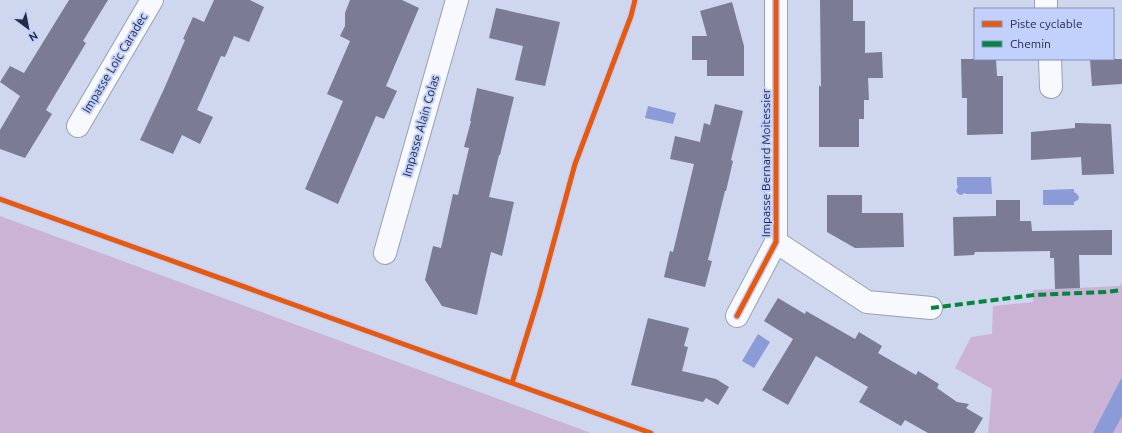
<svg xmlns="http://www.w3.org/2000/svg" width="1122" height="433" viewBox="0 0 1122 433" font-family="Ubuntu,sans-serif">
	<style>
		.green { fill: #cbb3d5 }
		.water { fill: #8a9bd8 }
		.building { fill: #7b7b94 }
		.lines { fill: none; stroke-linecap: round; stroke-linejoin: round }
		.street-casing { stroke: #989fb6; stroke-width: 24 }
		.street { stroke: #f8f9fd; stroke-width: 22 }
		.quiet { stroke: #00873e; stroke-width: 4; stroke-dasharray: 8 4; stroke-linecap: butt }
		.cycleway-casing { stroke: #c2d0fc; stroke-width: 8 }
		.cycleway { stroke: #e8590c; stroke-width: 5 }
		.labels { text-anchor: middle; stroke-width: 4; stroke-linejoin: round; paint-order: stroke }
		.street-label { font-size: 12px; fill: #232b47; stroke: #c2d0fc }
	</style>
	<rect width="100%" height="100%" fill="#cfd7ef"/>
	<path class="green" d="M 0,216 L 591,433 L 0,433 Z
		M 1122,281 L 1122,433 L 988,433 L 992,389 L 955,368 L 971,337 L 992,334 L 993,306 L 1033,302 L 1033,290 L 1120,286 Z"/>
	<path class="water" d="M 648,106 L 676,113 L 673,124 L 645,118 Z
		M 957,177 L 991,177 L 992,194 L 966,194 L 965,193 L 961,195 L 958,194 L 956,191 L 958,186 L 957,185 Z
		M 1074,189 L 1074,192 L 1077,194 L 1079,197 L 1078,200 L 1074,202 L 1074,205 L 1043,205 L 1043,190 Z
		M 758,334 L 770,342 L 754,368 L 742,361 Z
		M 1122,377 L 1122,416 L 1113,433 L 1093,433 Z"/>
	<path class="building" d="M 69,0 L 108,0 L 83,41 L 86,43 L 46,110 L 52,114 L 25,158 L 0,149 L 0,130 L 20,96 L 0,82 L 10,66 L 24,73 Z
		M 214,0 L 250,0 L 264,7 L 249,42 L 234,36 L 225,57 L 221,56 L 197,110 L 213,117 L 200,144 L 182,135 L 173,154 L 140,140 L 164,89 L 185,40 L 183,39 L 193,17 L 204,22 Z
		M 350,0 L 402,0 L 419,8 L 386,86 L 397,91 L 384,119 L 376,116 L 338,204 L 305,189 L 343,101 L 327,94 L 350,41 L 340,36 L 345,26 L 345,13 Z
		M 820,0 L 853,0 L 853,21 L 865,21 L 865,53 L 882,52 L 883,78 L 868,78 L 869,100 L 864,100 L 864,119 L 859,119 L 859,147 L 819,147 L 819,85 L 821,87 Z
		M 732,2 L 744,46 L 744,76 L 707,76 L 707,60 L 692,60 L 692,36 L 707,36 L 700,11 Z
		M 496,8 L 560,22 L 545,86 L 515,80 L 523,46 L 489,38 Z
		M 961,59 L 996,59 L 997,76 L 1003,76 L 1003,134 L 967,135 L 967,98 L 962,98 Z
		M 1090,59 L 1122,59 L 1122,84 L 1092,86 Z
		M 477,88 L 514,97 L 500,155 L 499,155 L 489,197 L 514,202 L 502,256 L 491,252 L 477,315 L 442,306 L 425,280 L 433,246 L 441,248 L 453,194 L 458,195 L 469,148 L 464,147 L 471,121 L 470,121 Z
		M 715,104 L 743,111 L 731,160 L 733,161 L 726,191 L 725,191 L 708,260 L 712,261 L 705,287 L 664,277 L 670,251 L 673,252 L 694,164 L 670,159 L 675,136 L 700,142 L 704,123 L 710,125 Z
		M 1075,123 L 1111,124 L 1114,174 L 1082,175 L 1081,157 L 1031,160 L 1031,132 L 1075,128 Z
		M 827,195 L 862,195 L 862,213 L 903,213 L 904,247 L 855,248 L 827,232 Z
		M 996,200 L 1020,200 L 1020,221 L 1031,221 L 1032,231 L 1112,230 L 1112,255 L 1079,255 L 1080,288 L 1055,289 L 1054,258 L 1050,258 L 1050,251 L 975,252 L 974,255 L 954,256 L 953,217 L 996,216 Z
		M 778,298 L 805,314 L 806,311 L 855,339 L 859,332 L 882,346 L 878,353 L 916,375 L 918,371 L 939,384 L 937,388 L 957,402 L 969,404 L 966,408 L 983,418 L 974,433 L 928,433 L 905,420 L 901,426 L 859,402 L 868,387 L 816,356 L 788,405 L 762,390 L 793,339 L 764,321 Z
		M 648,318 L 689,328 L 684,346 L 688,347 L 682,371 L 716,379 L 729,387 L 718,405 L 706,398 L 703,402 L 631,385 Z"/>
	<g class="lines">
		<g class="street-casing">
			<path id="street" d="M 1046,0 L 1046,9
				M 1050,59 L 1051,87
				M 78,126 L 152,0
				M 776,242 L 867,302 L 931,308
				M 385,253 L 457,0
				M 737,316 L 776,242 L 776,0"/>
		</g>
		<use href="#street" class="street"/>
		<path class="quiet" d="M 931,308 L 1035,295 L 1106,292 L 1122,290"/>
		<g class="cycleway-casing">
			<path id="cycleway" d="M 0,199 L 651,433
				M 737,316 L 776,242 L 776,0
				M 512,383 L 539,296 L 575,164 L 631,16 L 635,0"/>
		</g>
		<use href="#cycleway" class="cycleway"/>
	</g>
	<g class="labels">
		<g class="street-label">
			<text transform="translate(115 63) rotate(-59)" y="4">Impasse Loïc Caradec</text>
			<text transform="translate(421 126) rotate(-74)" y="4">Impasse Alain Colas</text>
			<text transform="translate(766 163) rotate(-90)" y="4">Impasse Bernard Moitessier</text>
		</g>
	</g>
	<rect x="974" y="8" width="140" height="52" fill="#c2d0fc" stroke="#828eb4"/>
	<rect x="982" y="21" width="20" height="6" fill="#e8590c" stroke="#828eb4"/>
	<text x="1010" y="28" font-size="12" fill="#232b47">Piste cyclable</text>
	<rect x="982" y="41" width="20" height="6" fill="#00873e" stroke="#828eb4"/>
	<text x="1010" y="48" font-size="12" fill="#232b47">Chemin</text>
	<g transform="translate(28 28) rotate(148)" stroke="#c2d0fc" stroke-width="3" paint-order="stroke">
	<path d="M0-3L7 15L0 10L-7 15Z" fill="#232b47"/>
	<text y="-6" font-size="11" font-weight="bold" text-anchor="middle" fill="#232b47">N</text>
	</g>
</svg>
